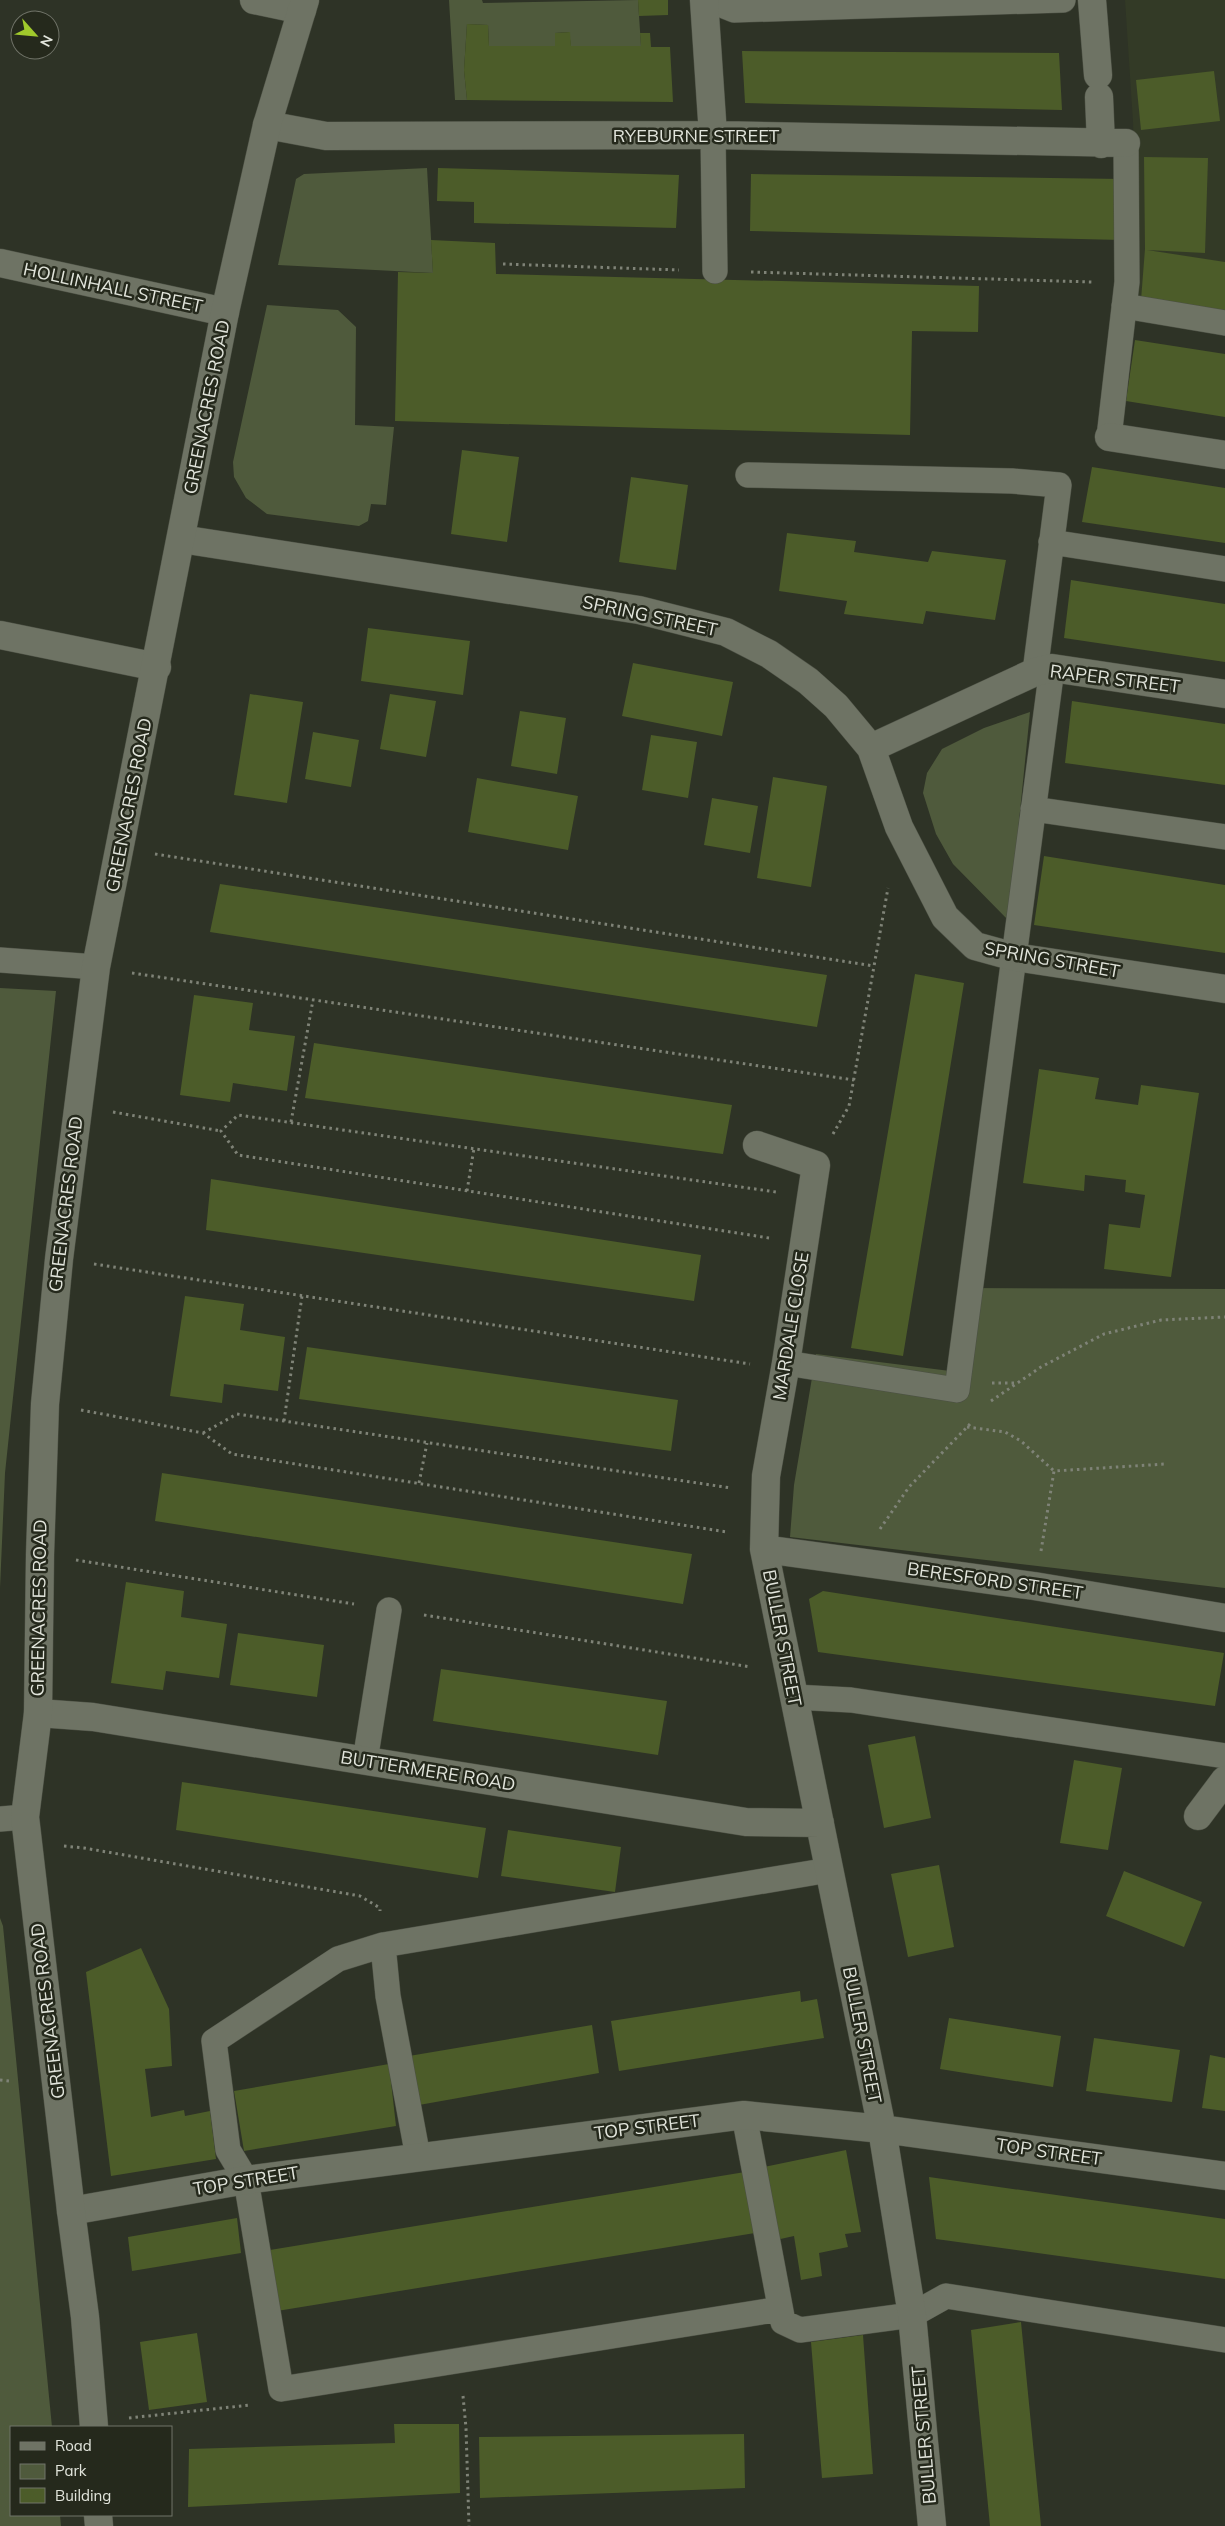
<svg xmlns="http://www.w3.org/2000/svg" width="1225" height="2526" viewBox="0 0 1225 2526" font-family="Mulish,sans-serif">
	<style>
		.built { fill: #333a26 }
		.green { fill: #4f5a3c }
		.building { fill: #4c5c29 }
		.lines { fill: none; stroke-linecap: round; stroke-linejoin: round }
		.service-casing { stroke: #4c5044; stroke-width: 26 }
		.minor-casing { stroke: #4c5044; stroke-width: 29 }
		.tertiary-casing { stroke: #4c5044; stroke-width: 29 }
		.path { stroke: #7f8377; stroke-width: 3; stroke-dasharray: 2.5 4; stroke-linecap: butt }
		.service { stroke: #6e7364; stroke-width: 25 }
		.minor { stroke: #6e7364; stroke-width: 28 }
		.tertiary { stroke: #6e7364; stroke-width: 28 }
		.labels { text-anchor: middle; stroke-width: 5; stroke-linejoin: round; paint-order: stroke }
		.street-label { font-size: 18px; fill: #e2e5dc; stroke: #25291c }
	</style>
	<rect width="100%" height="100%" fill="#2e3326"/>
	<path class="built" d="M 1125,0 L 1225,0 L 1225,314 L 1137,301 L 1133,122 Z"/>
	<path class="green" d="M 449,0 L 482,0 L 483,3 L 638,0 L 641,46 L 571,46 L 569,32 L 555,33 L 555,46 L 489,46 L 488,25 L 467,24 L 464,70 L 467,100 L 455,100 Z
		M 427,168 L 433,273 L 278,265 L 296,179 L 304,174 Z
		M 267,305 L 338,310 L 356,327 L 355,425 L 394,427 L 386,505 L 371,504 L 368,521 L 359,526 L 267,514 L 246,498 L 234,477 L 233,462 Z
		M 1030,712 L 1009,921 L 953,864 L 936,834 L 923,793 L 927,773 L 942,749 L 984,728 Z
		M 0,988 L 56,991 L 5,1473 L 0,1588 Z
		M 960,1288 L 1225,1289 L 1225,1588 L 790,1537 L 794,1485 L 816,1354 L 950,1371 Z
		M 0,1918 L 3,1926 L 52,2427 L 11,2427 L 11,2515 L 60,2515 L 61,2526 L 0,2526 Z"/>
	<path class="building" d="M 638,0 L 668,0 L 668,15 L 639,16 Z
		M 467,24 L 488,25 L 489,46 L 555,46 L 555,33 L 570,32 L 571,46 L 641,46 L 640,33 L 650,33 L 651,47 L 670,47 L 673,102 L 467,100 L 464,70 Z
		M 742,51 L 1059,53 L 1062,110 L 745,103 Z
		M 1214,71 L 1220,121 L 1141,130 L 1136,80 Z
		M 1144,157 L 1208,158 L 1205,253 L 1147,250 L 1225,262 L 1225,313 L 1141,300 L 1145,249 Z
		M 438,168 L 679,175 L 676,228 L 474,223 L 474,202 L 437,201 Z
		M 751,174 L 1122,179 L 1122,240 L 750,231 Z
		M 431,240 L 495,243 L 496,274 L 979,286 L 978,332 L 912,331 L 910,435 L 395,421 L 398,272 L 433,273 Z
		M 1135,340 L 1225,354 L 1225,417 L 1126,401 Z
		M 462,450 L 519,457 L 507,542 L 451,534 Z
		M 1092,467 L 1225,488 L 1225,543 L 1082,522 Z
		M 631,477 L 688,485 L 676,570 L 619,562 Z
		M 787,533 L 856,541 L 854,552 L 928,562 L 932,551 L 1006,560 L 995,620 L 926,611 L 923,624 L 844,614 L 847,601 L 779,591 Z
		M 1071,580 L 1225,604 L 1225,662 L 1064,638 Z
		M 368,628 L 470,641 L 463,695 L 361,681 Z
		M 633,663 L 733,682 L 722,736 L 622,716 Z
		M 250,694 L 303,702 L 287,803 L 234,795 Z
		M 390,694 L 436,701 L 426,757 L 380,749 Z
		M 1072,701 L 1225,724 L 1225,785 L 1065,763 Z
		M 520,711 L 566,718 L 557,774 L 511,766 Z
		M 313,732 L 359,740 L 351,787 L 305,779 Z
		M 651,735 L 697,742 L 688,798 L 642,790 Z
		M 773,777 L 827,786 L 811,887 L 757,878 Z
		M 477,778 L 578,796 L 568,850 L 468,832 Z
		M 712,798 L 758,806 L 750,853 L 704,845 Z
		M 1044,856 L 1225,885 L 1225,953 L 1034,925 Z
		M 220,884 L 827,975 L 817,1027 L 210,932 Z
		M 915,974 L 964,983 L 903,1356 L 851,1348 Z
		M 194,995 L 253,1003 L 249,1030 L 295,1036 L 287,1091 L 233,1083 L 230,1102 L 180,1095 Z
		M 314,1043 L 732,1105 L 723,1154 L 305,1098 Z
		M 1039,1069 L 1099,1078 L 1095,1099 L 1138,1105 L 1141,1085 L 1199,1093 L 1171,1277 L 1104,1269 L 1109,1224 L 1140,1228 L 1145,1195 L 1125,1192 L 1126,1180 L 1085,1175 L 1084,1191 L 1023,1183 Z
		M 211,1179 L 701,1255 L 694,1301 L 206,1230 Z
		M 185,1296 L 244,1304 L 240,1330 L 285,1337 L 278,1391 L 224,1384 L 222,1403 L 170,1396 Z
		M 307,1347 L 678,1400 L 671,1451 L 299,1399 Z
		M 162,1473 L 692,1554 L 683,1604 L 155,1521 Z
		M 126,1582 L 184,1591 L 181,1617 L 227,1624 L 219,1678 L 166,1671 L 163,1690 L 111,1683 Z
		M 823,1591 L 1224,1653 L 1215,1706 L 818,1652 L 809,1599 Z
		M 238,1633 L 324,1645 L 317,1697 L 230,1685 Z
		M 441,1669 L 667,1701 L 658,1755 L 433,1721 Z
		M 915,1736 L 931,1818 L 884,1828 L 868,1745 Z
		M 1074,1760 L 1122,1768 L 1108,1850 L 1060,1843 Z
		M 182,1782 L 486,1828 L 478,1878 L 176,1830 Z
		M 508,1830 L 621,1847 L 615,1892 L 501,1876 Z
		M 939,1865 L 954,1947 L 908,1957 L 891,1874 Z
		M 1124,1871 L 1202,1902 L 1184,1947 L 1106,1916 Z
		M 141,1948 L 169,2009 L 172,2066 L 145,2069 L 151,2117 L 184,2110 L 185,2116 L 210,2111 L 216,2159 L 111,2176 L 86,1972 Z
		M 800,1991 L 801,2002 L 817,1999 L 824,2038 L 619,2071 L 611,2021 Z
		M 949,2018 L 1061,2036 L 1053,2087 L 940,2069 Z
		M 592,2025 L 599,2073 L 419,2105 L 409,2056 Z
		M 1094,2038 L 1180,2050 L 1172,2102 L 1086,2091 Z
		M 1210,2055 L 1225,2058 L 1225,2111 L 1202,2108 Z
		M 389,2064 L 396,2126 L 244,2151 L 234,2091 Z
		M 846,2150 L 861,2232 L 845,2234 L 848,2247 L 819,2253 L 822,2276 L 801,2280 L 794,2236 L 776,2240 L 764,2167 Z
		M 745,2172 L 755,2233 L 277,2311 L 270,2250 Z
		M 929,2177 L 1225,2219 L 1225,2279 L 936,2239 Z
		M 237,2218 L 241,2253 L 132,2271 L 128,2237 Z
		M 1021,2322 L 1041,2526 L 990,2526 L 971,2330 Z
		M 197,2333 L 207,2402 L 149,2410 L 140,2342 Z
		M 863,2335 L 873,2474 L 822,2478 L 811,2342 Z
		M 394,2424 L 459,2424 L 460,2493 L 188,2507 L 189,2449 L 395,2443 Z
		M 744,2434 L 745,2488 L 480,2498 L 479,2437 Z"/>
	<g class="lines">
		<g class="service-casing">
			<path id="service" d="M 709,0 L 734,10 L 1063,0
				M 713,135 L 715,271
				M 1124,306 L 1225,323
				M 1109,437 L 1127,282 L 1126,143
				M 748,475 L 1012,481 L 1059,485 L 1035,672
				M 1051,542 L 1225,569
				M 1033,809 L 1225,837
				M 0,960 L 96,967
				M 786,1363 L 957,1390 L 1052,668
				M 794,1697 L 851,1700 L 1225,1756
				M 365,1761 L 389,1610
				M 0,1819 L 25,1817
				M 383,1945 L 388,1996 L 418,2157
				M 744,2115 L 783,2322 L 800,2330 L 912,2315 L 946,2296 L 1225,2340
				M 780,2309 L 281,2389 L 246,2180 L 228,2150 L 214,2041 L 338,1959 L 383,1945 L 829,1870"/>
		</g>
		<g class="minor-casing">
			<path id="minor" d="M 254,0 L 302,10
				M 704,0 L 713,135
				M 1092,0 L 1098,75
				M 1099,97 L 1101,144
				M 267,125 L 326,136 L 713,135 L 1126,143
				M 0,263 L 225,312
				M 1109,437 L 1225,455
				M 181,539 L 639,610 L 726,632 L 769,654 L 808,681 L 836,706 L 871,748 L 899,827 L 945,917 L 975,946 L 1015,957 L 1225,989
				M 0,635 L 157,667
				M 871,748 L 1035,672 L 1052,668 L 1225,694
				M 757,1145 L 816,1165 L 786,1363 L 766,1476 L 764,1549 L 882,2129 L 912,2315 L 932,2526
				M 764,1549 L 1034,1586 L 1225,1618
				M 38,1713 L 93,1717 L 746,1822 L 820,1823
				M 1198,1816 L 1225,1780
				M 71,2211 L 246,2180 L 744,2115 L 882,2129 L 1225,2176"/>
		</g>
		<g class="tertiary-casing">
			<path id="tertiary" d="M 94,2427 L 85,2317 L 71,2211 L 25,1817 L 38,1713 L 40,1555 L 45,1404 L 59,1259 L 96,967 L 225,312 L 267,125 L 305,0
				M 98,2515 L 99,2526"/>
		</g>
		<path class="path" d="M 503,264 L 679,270
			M 751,272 L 1092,282
			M 155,854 L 874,966
			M 132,973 L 854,1080
			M 113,1112 L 221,1131
			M 291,1122 L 313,1000
			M 833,1134 L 849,1106 L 888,888
			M 467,1191 L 474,1148
			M 769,1238 L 238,1155 L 221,1131 L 238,1115 L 776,1192
			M 94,1264 L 750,1364
			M 992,1383 L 1016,1383
			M 991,1401 L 1041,1367 L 1104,1334 L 1161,1320 L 1225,1317
			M 81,1410 L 203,1433 L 232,1454 L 727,1532
			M 284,1421 L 302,1296
			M 967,1427 L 1005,1432 L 1021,1441 L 1054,1471
			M 203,1433 L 237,1414 L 731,1488
			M 419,1483 L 427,1443
			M 880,1529 L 909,1487 L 970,1424
			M 1041,1551 L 1054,1471 L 1165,1464
			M 76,1560 L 354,1604
			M 424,1615 L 751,1667
			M 64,1846 L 84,1848 L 360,1896 L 380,1908 L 380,1911
			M 0,2080 L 9,2081
			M 463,2396 L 466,2428 L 469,2526
			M 129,2418 L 250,2405"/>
		<use href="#service" class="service"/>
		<use href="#minor" class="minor"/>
		<use href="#tertiary" class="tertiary"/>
	</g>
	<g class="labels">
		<g class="street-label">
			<text x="696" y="142">RYEBURNE STREET</text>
			<text transform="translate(113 288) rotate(12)" y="6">HOLLINHALL STREET</text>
			<text transform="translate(207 407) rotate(-79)" y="6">GREENACRES ROAD</text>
			<text transform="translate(650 616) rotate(12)" y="6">SPRING STREET</text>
			<text transform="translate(1115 679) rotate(7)" y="6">RAPER STREET</text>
			<text transform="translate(129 805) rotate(-79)" y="6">GREENACRES ROAD</text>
			<text transform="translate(1052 960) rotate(10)" y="6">SPRING STREET</text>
			<text transform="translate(66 1204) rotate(-83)" y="6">GREENACRES ROAD</text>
			<text transform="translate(791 1326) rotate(-81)" y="6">MARDALE CLOSE</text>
			<text transform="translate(995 1581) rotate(8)" y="6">BERESFORD STREET</text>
			<text transform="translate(39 1608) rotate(-89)" y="6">GREENACRES ROAD</text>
			<text transform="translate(782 1638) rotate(79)" y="6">BULLER STREET</text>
			<text transform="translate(428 1771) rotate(9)" y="6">BUTTERMERE ROAD</text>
			<text transform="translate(48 2011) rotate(-97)" y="6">GREENACRES ROAD</text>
			<text transform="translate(862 2035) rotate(79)" y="6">BULLER STREET</text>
			<text transform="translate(647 2127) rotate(-7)" y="6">TOP STREET</text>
			<text transform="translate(1049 2152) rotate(8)" y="6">TOP STREET</text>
			<text transform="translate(246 2181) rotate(-9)" y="6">TOP STREET</text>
			<text transform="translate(924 2435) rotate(-95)" y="6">BULLER STREET</text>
		</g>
	</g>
	<rect x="10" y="2426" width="162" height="90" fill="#25291c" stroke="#717469"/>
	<rect x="20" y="2442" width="25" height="8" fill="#6e7364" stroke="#717469"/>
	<text x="55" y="2451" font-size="15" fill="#e2e5dc">Road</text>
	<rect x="20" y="2464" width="25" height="15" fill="#4f5a3c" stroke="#717469"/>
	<text x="55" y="2476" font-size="15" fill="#e2e5dc">Park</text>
	<rect x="20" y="2488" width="25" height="15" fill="#4c5c29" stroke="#717469"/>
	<text x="55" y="2501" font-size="15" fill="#e2e5dc">Building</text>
	<g transform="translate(35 35) rotate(117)"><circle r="24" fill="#25291c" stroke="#717469"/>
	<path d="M0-4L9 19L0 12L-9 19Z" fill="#a0c92c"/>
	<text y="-8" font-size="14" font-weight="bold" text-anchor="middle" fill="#e2e5dc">N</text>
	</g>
</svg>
